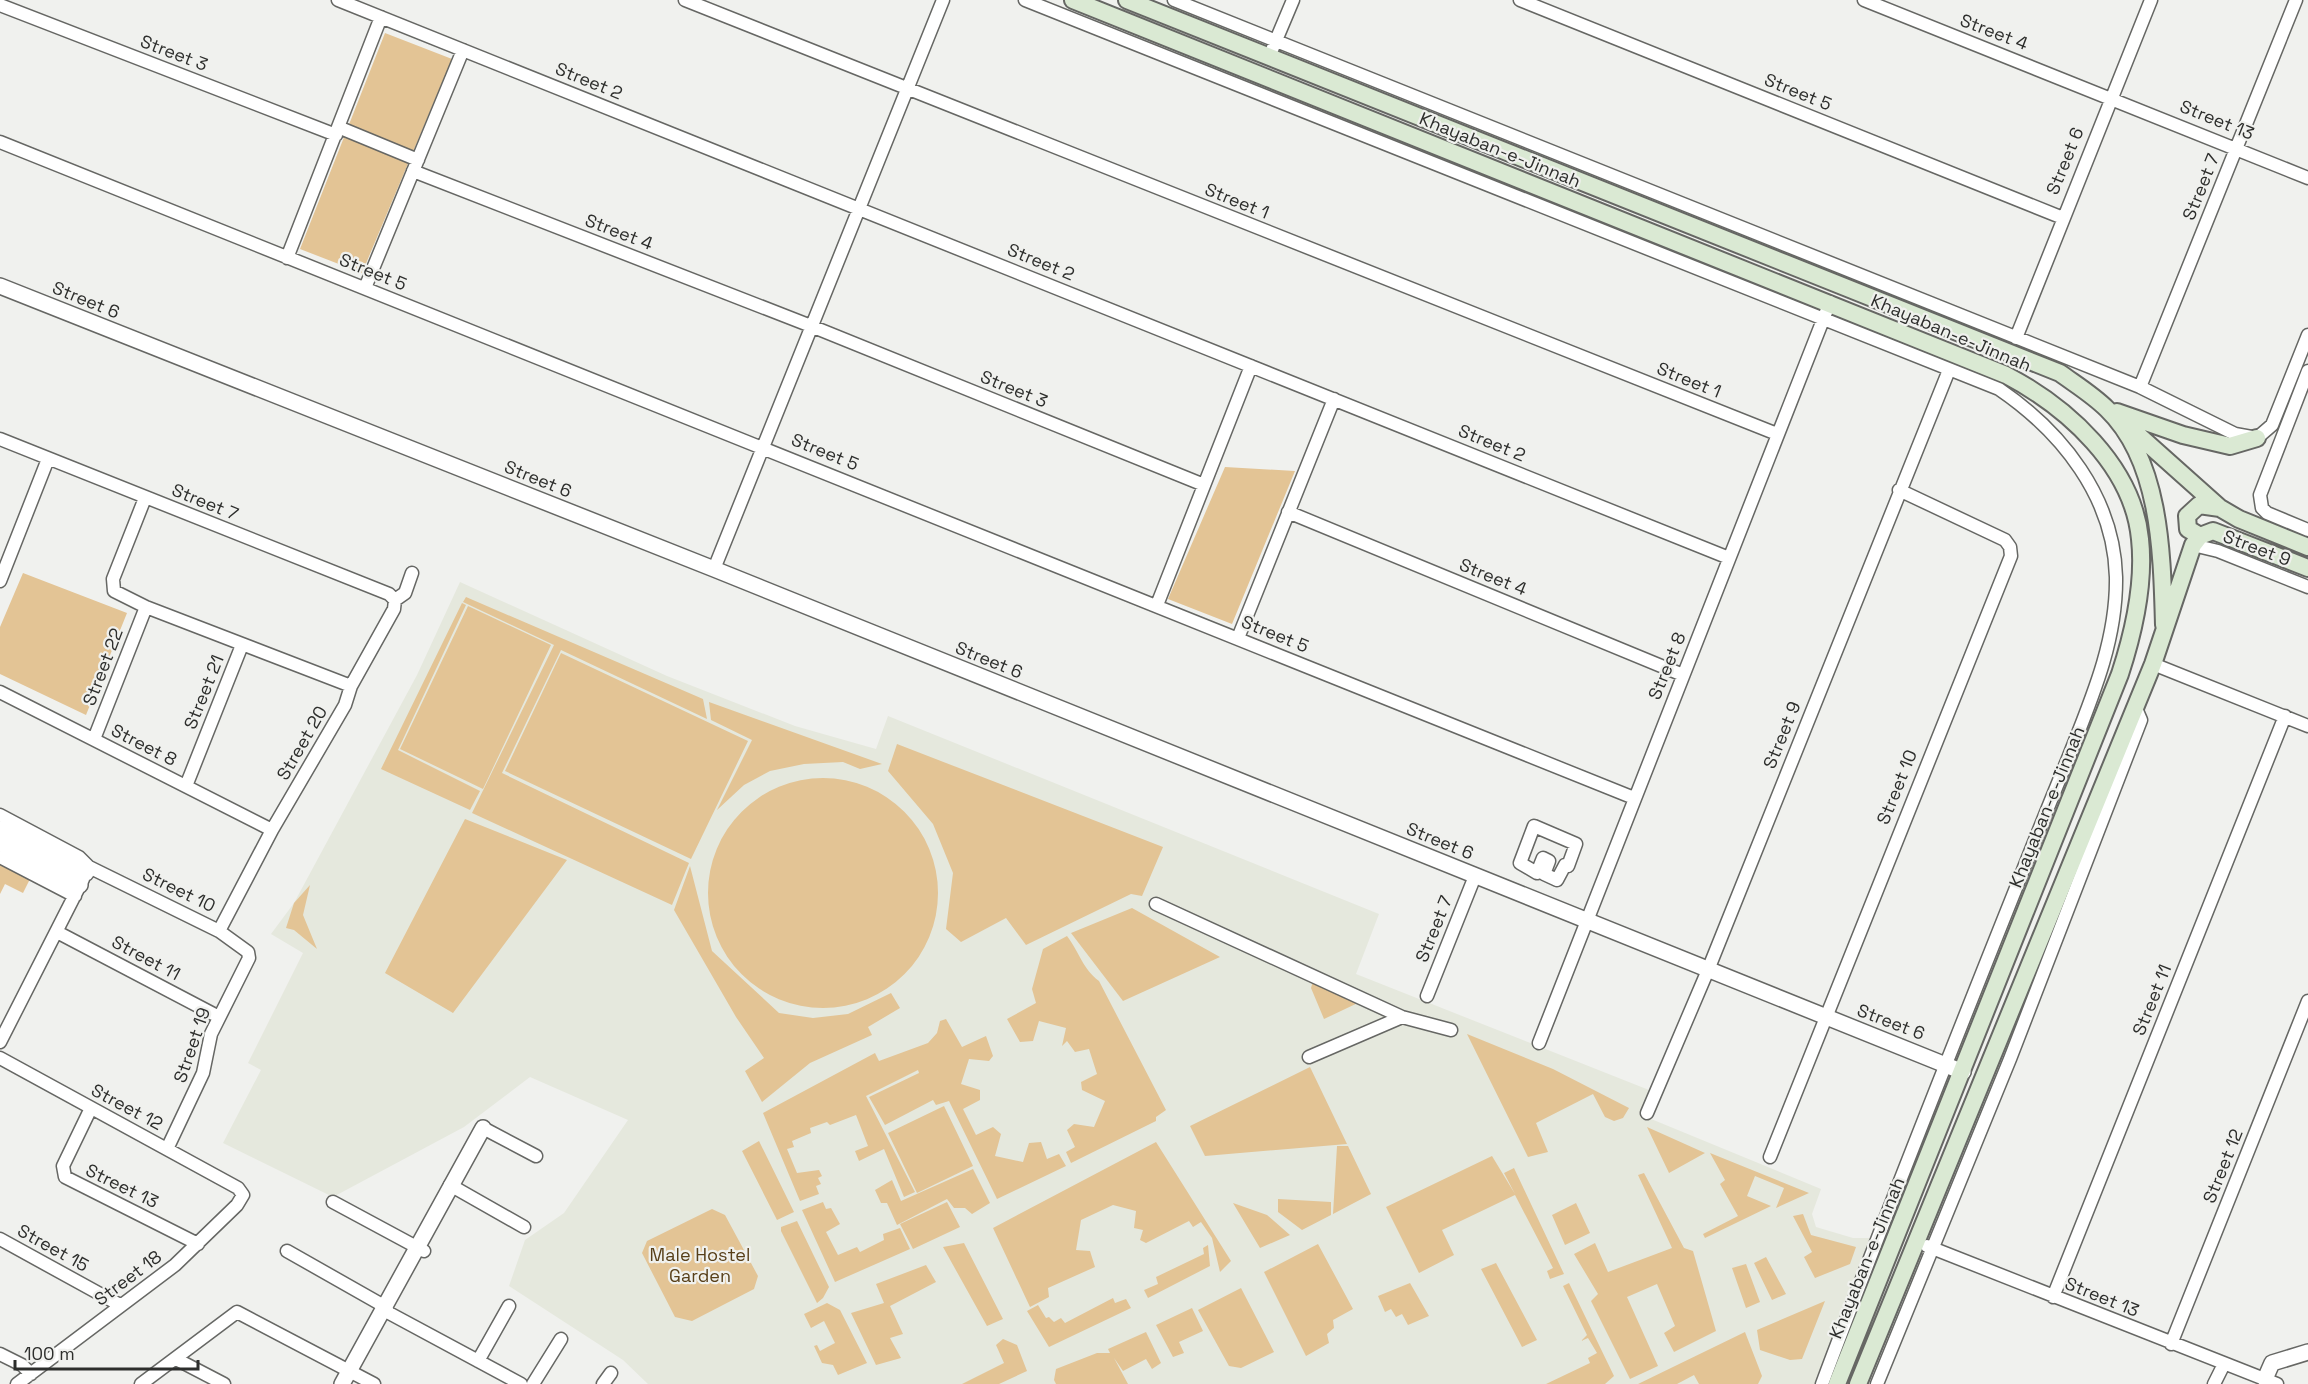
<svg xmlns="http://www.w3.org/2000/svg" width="2308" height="1384" viewBox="0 0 2308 1384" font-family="'Space Grotesk',sans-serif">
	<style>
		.built { fill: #e5e8dd }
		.green { fill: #e3c495 }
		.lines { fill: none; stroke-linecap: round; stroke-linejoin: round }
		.minor-casing { stroke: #666764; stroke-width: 15 }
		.tertiary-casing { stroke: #666764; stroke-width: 18 }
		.secondary-casing { stroke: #666764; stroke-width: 20 }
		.minor { stroke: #fff; stroke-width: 12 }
		.tertiary { stroke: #fff; stroke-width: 15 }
		.secondary { stroke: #dae9d3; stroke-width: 16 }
		.labels { text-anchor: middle; stroke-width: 4.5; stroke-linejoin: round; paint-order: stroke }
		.street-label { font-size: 18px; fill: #2d2e2c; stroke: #f0f1ee }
		.park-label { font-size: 18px; fill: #573f19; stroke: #f0f1ee }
	</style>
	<rect width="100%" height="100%" fill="#f0f1ee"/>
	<path class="built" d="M 460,582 L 667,676 L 795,726 L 876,749 L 888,716 L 1379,914 L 1356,974 L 1649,1090 L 1639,1114 L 1821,1189 L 1812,1214 L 1816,1227 L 1853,1238 L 1870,1238 L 1816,1384 L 648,1384 L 623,1360 L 509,1286 L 525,1240 L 564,1213 L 628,1120 L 530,1077 L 464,1127 L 333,1197 L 223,1143 L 261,1070 L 248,1063 L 303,953 L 271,934 L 294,903 L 417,675 Z"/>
	<path class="green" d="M 385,33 L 452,59 L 362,273 L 300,249 Z
		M 1225,467 L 1295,471 L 1232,624 L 1168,599 Z
		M 23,573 L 127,613 L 86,715 L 0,674 L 0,627 Z
		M 466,597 L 703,699 L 707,719 L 561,650 L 502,773 L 689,863 L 672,905 L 472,813 L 554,645 L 463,602 Z
		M 462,603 L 466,605 L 398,750 L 480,791 L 470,810 L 381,769 Z
		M 468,606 L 551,645 L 483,789 L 400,749 Z
		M 561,653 L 748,741 L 691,859 L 505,771 Z
		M 709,702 L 882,764 L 860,769 L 843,762 L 804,764 L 770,771 L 744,785 L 717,810 L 752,740 L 711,720 Z
		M 897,744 L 1163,847 L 1142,896 L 1131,894 L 1026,945 L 1006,918 L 961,942 L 946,929 L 953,873 L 933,824 L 888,771 Z
		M708 893a115 115 0 1 1 230 0a115 115 0 1 1-230 0Z
		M 465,819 L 567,860 L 453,1013 L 385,973 Z
		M 0,853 L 34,871 L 23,893 L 5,884 L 0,894 Z
		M 690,866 L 712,951 L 779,1013 L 813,1018 L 848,1014 L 891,993 L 900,1008 L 868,1027 L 872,1035 L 810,1063 L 762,1102 L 745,1071 L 764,1058 L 736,1017 L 674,910 Z
		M 310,885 L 303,915 L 317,949 L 294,930 L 286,928 L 294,903 Z
		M 1132,908 L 1220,957 L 1123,1001 L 1071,933 Z
		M 1067,936 C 1079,952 1083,969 1099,981 L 1166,1110 L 1156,1117 L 1156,1121 L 1071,1163 L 1066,1152 L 1075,1147 L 1067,1130 L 1074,1124 L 1094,1127 L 1105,1101 L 1082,1090 L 1081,1082 L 1097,1074 L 1089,1049 L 1075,1052 L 1067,1041 L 1062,1046 L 1066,1028 L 1039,1021 L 1033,1041 L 1020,1042 L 1007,1019 L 1036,1003 L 1032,989 L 1043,949 Z
		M 1313,981 L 1362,1001 L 1324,1019 L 1311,988 Z
		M 946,1019 L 962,1047 L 986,1036 L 993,1056 L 989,1061 L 969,1059 L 961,1084 L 980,1090 L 980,1100 L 963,1109 L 976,1135 L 993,1127 L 1001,1134 L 995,1156 L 1023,1162 L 1029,1143 L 1041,1142 L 1047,1159 L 1059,1154 L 1066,1166 L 997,1199 L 949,1101 L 936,1105 L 933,1100 L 885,1125 L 869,1097 L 919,1073 L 918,1070 L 866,1096 L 915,1192 L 904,1197 L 884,1149 L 859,1161 L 855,1151 L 868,1146 L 856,1115 L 830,1125 L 827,1122 L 810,1128 L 811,1133 L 792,1141 L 794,1147 L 787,1149 L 797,1173 L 819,1170 L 822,1176 L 818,1178 L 821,1184 L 816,1186 L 819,1194 L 800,1201 L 763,1113 L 875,1053 L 879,1061 L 928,1043 L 937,1033 L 940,1021 Z
		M 1467,1034 L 1553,1069 L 1629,1108 L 1623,1118 L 1614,1121 L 1605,1117 L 1593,1094 L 1536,1123 L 1548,1152 L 1528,1157 Z
		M 1310,1067 L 1347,1144 L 1205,1156 L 1190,1126 Z
		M 944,1106 L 973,1166 L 917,1193 L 888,1133 Z
		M 1647,1127 L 1705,1153 L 1669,1173 Z
		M 759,1141 L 794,1212 L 777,1220 L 742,1151 Z
		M 1156,1142 L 1231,1261 L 1220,1272 L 1212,1238 L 1201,1222 L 1193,1227 L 1189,1221 L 1146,1243 L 1140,1240 L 1143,1230 L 1134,1228 L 1136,1211 L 1113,1205 L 1081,1220 L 1076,1250 L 1090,1251 L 1095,1267 L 1048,1288 L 1049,1297 L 1030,1307 L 993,1228 Z
		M 1337,1146 L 1348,1146 L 1371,1194 L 1333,1214 Z
		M 1710,1153 L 1809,1193 L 1776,1208 L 1784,1188 L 1755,1176 L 1747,1196 L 1771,1206 L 1705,1238 L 1703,1234 L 1738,1216 L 1720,1184 L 1725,1180 Z
		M 1492,1156 L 1515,1194 L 1504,1173 L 1514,1168 L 1564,1274 L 1550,1279 L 1547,1271 L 1553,1268 L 1515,1195 L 1442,1230 L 1454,1255 L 1419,1273 L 1386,1207 Z
		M 973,1169 L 990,1203 L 972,1214 L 965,1208 L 954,1208 L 947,1199 L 897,1225 L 887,1203 L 881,1203 L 875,1190 L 892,1180 L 901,1201 Z
		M 1644,1173 L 1684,1248 L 1693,1251 L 1716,1331 L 1674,1352 L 1664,1333 L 1675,1326 L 1657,1284 L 1627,1297 L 1658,1366 L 1630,1379 L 1591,1301 L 1598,1294 L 1574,1254 L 1595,1243 L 1608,1272 L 1672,1248 L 1638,1175 Z
		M 1278,1199 L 1331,1202 L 1331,1215 L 1302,1230 L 1278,1212 Z
		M 823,1202 L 826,1209 L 831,1208 L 840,1224 L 826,1232 L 838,1255 L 857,1247 L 860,1252 L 884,1240 L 883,1234 L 900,1228 L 910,1249 L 835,1282 L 802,1210 Z
		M 947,1202 L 960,1227 L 913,1249 L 900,1224 Z
		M 1233,1203 L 1267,1215 L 1290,1235 L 1260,1248 Z
		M 1576,1203 L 1590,1233 L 1565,1245 L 1552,1215 Z
		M 712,1209 L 725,1215 L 758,1276 L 754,1289 L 692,1321 L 675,1317 L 642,1253 L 647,1241 Z
		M 1803,1214 L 1811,1235 L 1856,1247 L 1850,1264 L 1815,1278 L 1804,1257 L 1812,1252 L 1793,1216 Z
		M 797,1221 L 829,1287 L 823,1298 L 817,1303 L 781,1231 L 781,1227 Z
		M 964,1243 L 1003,1319 L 987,1326 L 943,1247 Z
		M 1318,1244 L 1353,1309 L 1333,1320 L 1334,1328 L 1327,1334 L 1329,1343 L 1306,1356 L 1264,1272 Z
		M 1208,1245 L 1210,1266 L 1148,1298 L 1144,1290 L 1158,1284 L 1156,1277 L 1204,1254 L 1203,1248 Z
		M 1766,1257 L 1786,1294 L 1772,1300 L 1754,1263 Z
		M 1496,1263 L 1537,1340 L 1522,1347 L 1481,1269 Z
		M 1746,1264 L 1760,1302 L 1746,1308 L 1732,1268 Z
		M 926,1265 L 936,1282 L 890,1306 L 903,1334 L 890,1338 L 901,1358 L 876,1365 L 851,1313 L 884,1303 L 876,1284 Z
		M 1410,1283 L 1429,1316 L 1408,1325 L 1402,1314 L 1396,1317 L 1391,1309 L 1385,1312 L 1378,1296 Z
		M 1569,1283 L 1614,1376 L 1605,1384 L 1546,1384 L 1590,1363 L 1588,1358 L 1597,1353 L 1588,1338 L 1581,1341 L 1587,1335 L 1563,1286 Z
		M 1241,1288 L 1274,1352 L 1241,1368 L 1229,1366 L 1198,1310 Z
		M 1113,1298 L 1115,1303 L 1126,1299 L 1131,1308 L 1049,1347 L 1027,1311 L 1038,1305 L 1046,1318 L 1049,1317 L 1054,1322 L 1061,1318 L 1065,1323 Z
		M 1825,1301 L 1802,1359 L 1790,1360 L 1760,1350 L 1757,1330 Z
		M 827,1303 L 840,1310 L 867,1363 L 838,1375 L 833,1365 L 822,1363 L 814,1346 L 817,1345 L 820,1351 L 835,1343 L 824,1321 L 811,1328 L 804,1314 Z
		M 1192,1308 L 1203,1331 L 1179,1342 L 1184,1353 L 1173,1357 L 1156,1325 Z
		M 1146,1332 L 1161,1363 L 1152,1369 L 1146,1359 L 1123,1371 L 1114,1358 L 1128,1384 L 1056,1384 L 1054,1380 L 1056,1369 L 1097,1353 L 1110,1353 L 1108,1349 Z
		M 1745,1332 L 1762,1376 L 1758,1384 L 1699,1384 L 1694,1375 L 1677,1384 L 1638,1384 Z
		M 1003,1339 L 1017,1345 L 1027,1371 L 999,1384 L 962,1384 L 1004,1363 L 996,1345 Z"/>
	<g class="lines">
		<g class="minor-casing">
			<path id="minor" d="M 338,0 L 1729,558
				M 685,0 L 1777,434
				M 1025,0 L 1999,389 C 2062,432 2114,497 2116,577 C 2117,640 2092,698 2069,756 C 2051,800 2033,844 2016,888 C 1950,1053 1884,1218 1822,1384
				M 1174,0 L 2140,387 L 2235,434 L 2257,438 L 2272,425 L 2308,335
				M 1520,0 L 2063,218
				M 1864,0 L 2308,178
				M 0,5 L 336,135
				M 1269,57 L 1293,0
				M 338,127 L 418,160
				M 0,142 L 1634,798
				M 413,171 L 811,326 L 1204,485
				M 287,258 L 381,17
				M 365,288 L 463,50
				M 2016,338 L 2151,0
				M 2308,371 L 2260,495 L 2262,508 L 2267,513 L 2308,530
				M 2140,387 L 2296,0
				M 0,439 L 389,594 L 395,600
				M 145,498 L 113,579 L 114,591 L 146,607 L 351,686
				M 1288,512 L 1683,675
				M 2193,545 L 2218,551 L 2308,587
				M 714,569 L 943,0
				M 0,581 L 48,459
				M 1157,605 L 1251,366
				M 1238,638 L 1334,399
				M 2153,664 L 2308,726
				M 0,692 L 272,830
				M 94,739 L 146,607
				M 186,786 L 242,645
				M 0,815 L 79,857 L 89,867 L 219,931 L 248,952 L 249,958 L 211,1034 L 203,1073 L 167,1149
				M 1534,826 L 1576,844 L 1568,866 L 1565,865 L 1557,880 L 1544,874 L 1549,861 L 1543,858 L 1537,873 L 1520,863 Z
				M 0,857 L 75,896
				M 1156,904 L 1402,1017 L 1451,1030
				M 219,931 L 272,830 L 345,705 L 351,686 L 394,609 L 395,600 L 405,593 L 412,573
				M 57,932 L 219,1017
				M 1427,996 L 1475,876
				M 0,1042 L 83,879
				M 1539,1043 L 1830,302
				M 1309,1057 L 1402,1017
				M 0,1058 L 238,1188 L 243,1195 L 237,1205 L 175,1265 L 17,1384
				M 91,1108 L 63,1166 L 65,1177 L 198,1244
				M 1647,1113 L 1708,970 L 1949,370
				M 483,1128 L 536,1156
				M 1770,1157 L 2011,556 L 2010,547 L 2005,540 L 1899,490
				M 450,1185 L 524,1227
				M 333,1202 L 424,1251
				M 0,1239 L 120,1305
				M 1927,1246 L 2277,1384
				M 287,1251 L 384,1306 L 389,1313 L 521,1384
				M 2053,1297 L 2285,716
				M 2171,1344 L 2308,1001
				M 0,1354 L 22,1365 L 31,1374
				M 176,1359 L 224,1384
				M 478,1361 L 509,1306
				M 141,1384 L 237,1312 L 374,1384
				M 533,1384 L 561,1339
				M 603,1384 L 611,1373
				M 1877,1384 L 2010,1059 L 2141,720 L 2135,706
				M 2214,1384 L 2224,1364"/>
		</g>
		<g class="tertiary-casing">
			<path id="tertiary" d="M 0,286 L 714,569 L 1963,1072
				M 0,829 L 86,873
				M 0,843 L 80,885
				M 2265,1379 L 2272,1363 L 2308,1352
				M 342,1384 L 483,1128"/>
		</g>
		<g class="secondary-casing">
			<path id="secondary" d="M 1073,0 L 2006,375 C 2067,407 2133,466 2140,539 C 2145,584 2134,631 2120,674 L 1837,1384
				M 1127,0 L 2060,373 C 2075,384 2093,395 2107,409 C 2161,461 2162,555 2164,625
				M 2117,412 L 2183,435 L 2230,446 L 2257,438
				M 2127,425 L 2220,508 L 2239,519 L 2308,547
				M 2200,536 L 2188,529 L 2187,516 L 2199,505 L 2220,508
				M 1858,1384 L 2153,664 L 2193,545 L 2200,536 L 2213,531 L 2308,568"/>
		</g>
		<use href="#minor" class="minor"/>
		<use href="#tertiary" class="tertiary"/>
		<use href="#secondary" class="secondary"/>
	</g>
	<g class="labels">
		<g class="street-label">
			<text transform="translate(1994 32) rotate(21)" y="6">Street 4</text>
			<text transform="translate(174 53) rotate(21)" y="6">Street 3</text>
			<text transform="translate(589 81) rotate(22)" y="6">Street 2</text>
			<text transform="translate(1798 92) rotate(22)" y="6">Street 5</text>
			<text transform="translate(2217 120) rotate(22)" y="6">Street 13</text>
			<text transform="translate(1500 150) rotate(22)" y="6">Khayaban-e-Jinnah</text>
			<text transform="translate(2065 161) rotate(-68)" y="6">Street 6</text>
			<text transform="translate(2201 187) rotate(-68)" y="6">Street 7</text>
			<text transform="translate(1237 201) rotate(22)" y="6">Street 1</text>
			<text transform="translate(619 232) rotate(21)" y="6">Street 4</text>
			<text transform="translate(1041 262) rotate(22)" y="6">Street 2</text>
			<text transform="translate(373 272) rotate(22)" y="6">Street 5</text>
			<text transform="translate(86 300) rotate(22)" y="6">Street 6</text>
			<text transform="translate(1951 333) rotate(23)" y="6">Khayaban-e-Jinnah</text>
			<text transform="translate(1689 380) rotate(22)" y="6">Street 1</text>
			<text transform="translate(1014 389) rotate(22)" y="6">Street 3</text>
			<text transform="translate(1492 443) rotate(22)" y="6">Street 2</text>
			<text transform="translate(825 452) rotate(22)" y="6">Street 5</text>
			<text transform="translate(538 479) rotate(22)" y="6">Street 6</text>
			<text transform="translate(205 502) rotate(22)" y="6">Street 7</text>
			<text transform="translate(2257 548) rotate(21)" y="6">Street 9</text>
			<text transform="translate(1493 577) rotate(22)" y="6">Street 4</text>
			<text transform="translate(1275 634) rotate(22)" y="6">Street 5</text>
			<text transform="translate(989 660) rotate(22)" y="6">Street 6</text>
			<text transform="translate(1667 666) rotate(-68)" y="6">Street 8</text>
			<text transform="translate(103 667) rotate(-69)" y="6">Street 22</text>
			<text transform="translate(204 692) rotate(-68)" y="6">Street 21</text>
			<text transform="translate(1782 735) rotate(-68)" y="6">Street 9</text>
			<text transform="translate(302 743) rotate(-60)" y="6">Street 20</text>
			<text transform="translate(144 745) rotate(27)" y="6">Street 8</text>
			<text transform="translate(1897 787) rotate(-68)" y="6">Street 10</text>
			<text transform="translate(2047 807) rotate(-68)" y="6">Khayaban-e-Jinnah</text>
			<text transform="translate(1440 841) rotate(22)" y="6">Street 6</text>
			<text transform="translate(179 890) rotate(26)" y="6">Street 10</text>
			<text transform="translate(1434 929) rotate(-68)" y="6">Street 7</text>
			<text transform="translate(146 958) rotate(28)" y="6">Street 11</text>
			<text transform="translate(2152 1000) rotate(-68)" y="6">Street 11</text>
			<text transform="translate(1891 1022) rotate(21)" y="6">Street 6</text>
			<text transform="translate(192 1045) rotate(-71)" y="6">Street 19</text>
			<text transform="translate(127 1107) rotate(28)" y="6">Street 12</text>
			<text transform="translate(2223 1166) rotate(-68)" y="6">Street 12</text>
			<text transform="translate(122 1186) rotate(26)" y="6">Street 13</text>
			<text transform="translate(53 1248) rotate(29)" y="6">Street 15</text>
			<text transform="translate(1867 1258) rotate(-68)" y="6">Khayaban-e-Jinnah</text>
			<text transform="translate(128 1278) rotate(-37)" y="6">Street 18</text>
			<text transform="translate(2102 1297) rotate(22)" y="6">Street 13</text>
		</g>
		<g class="park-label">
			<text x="700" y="1261">Male Hostel<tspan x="700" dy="21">Garden</tspan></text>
		</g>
	</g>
	<path d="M15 1360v9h183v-9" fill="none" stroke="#2d2e2c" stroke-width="3"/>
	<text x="24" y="1360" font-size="18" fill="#2d2e2c" stroke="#f0f1ee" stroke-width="4.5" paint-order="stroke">100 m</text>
</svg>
